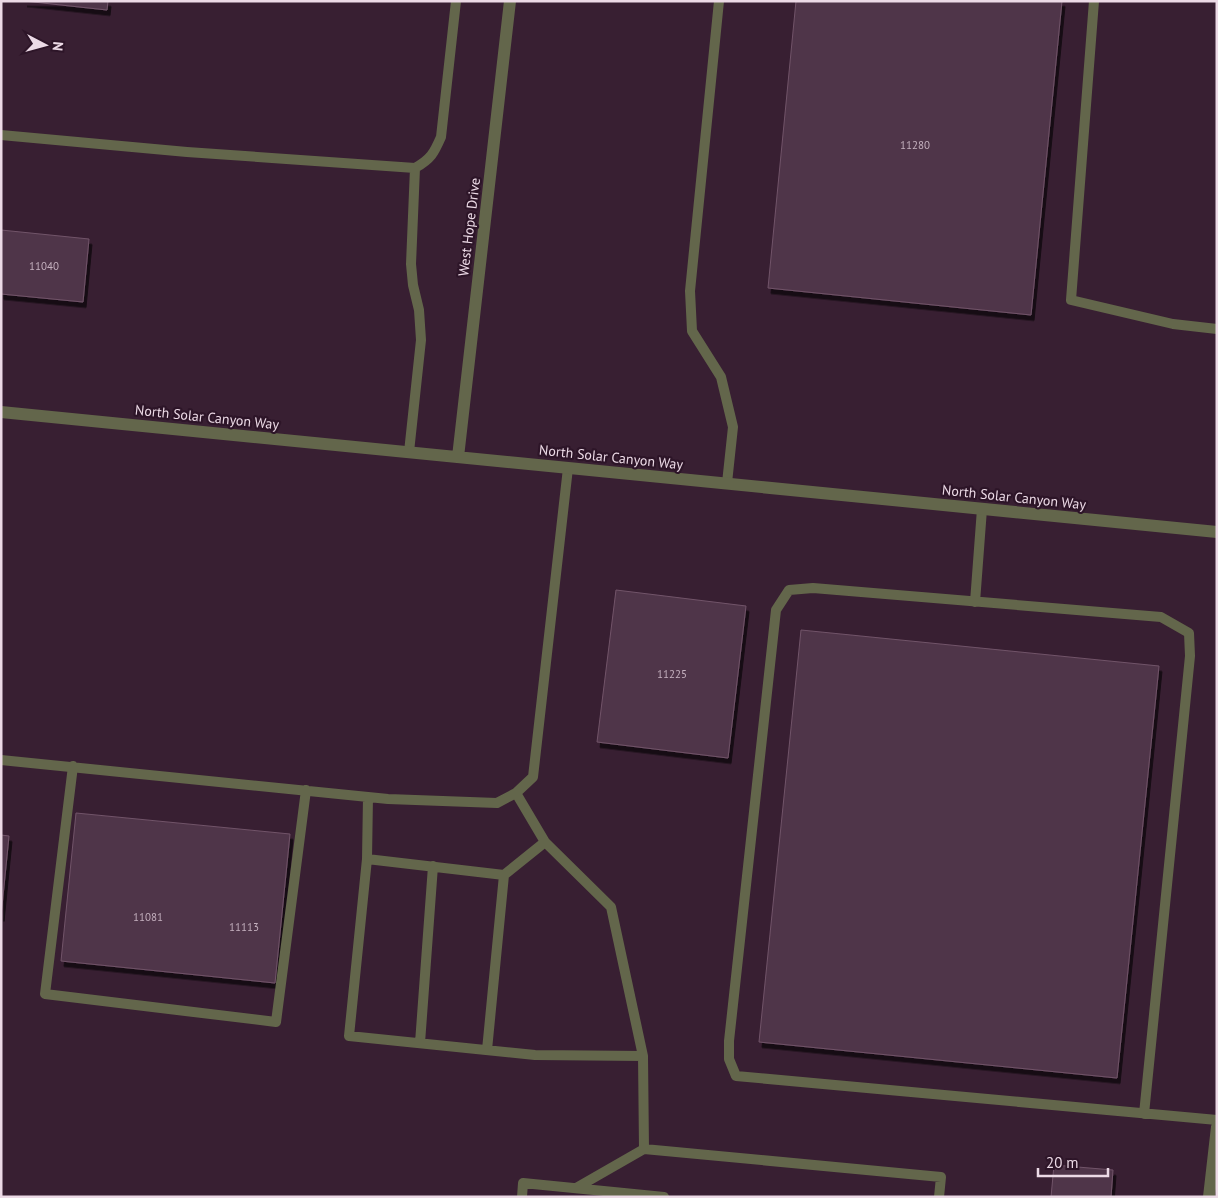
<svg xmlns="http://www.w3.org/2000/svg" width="1218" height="1198" viewBox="0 0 1218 1198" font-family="'PT Sans',sans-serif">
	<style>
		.building { fill: #503549; stroke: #715469; filter: url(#shadow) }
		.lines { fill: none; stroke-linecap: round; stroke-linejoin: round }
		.service { stroke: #63664b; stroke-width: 10 }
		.minor { stroke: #63664b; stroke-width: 12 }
		.labels { text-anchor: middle; stroke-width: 4.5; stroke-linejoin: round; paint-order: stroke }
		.number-label { font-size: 11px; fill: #c5b1bf }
		.street-label { font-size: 14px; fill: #ecdae6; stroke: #2d1528 }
	</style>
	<defs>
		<filter id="shadow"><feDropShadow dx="3" dy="5.5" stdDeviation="0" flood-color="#0009"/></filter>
	</defs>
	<rect width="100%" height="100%" fill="#381f32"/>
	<path class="building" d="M 24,1 L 108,1 L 107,10 Z
		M 796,1 L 1062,1 L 1031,315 L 768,288 Z
		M 1,230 L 89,239 L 83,302 L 1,294 Z
		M 616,590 L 746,606 L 728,758 L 597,742 Z
		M 801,630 L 1159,666 L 1117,1078 L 759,1042 Z
		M 76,813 L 290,834 L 275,983 L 61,961 Z
		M 1,835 L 9,836 L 1,916 Z
		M 1054,1165 L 1113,1170 L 1111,1197 L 1051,1197 Z"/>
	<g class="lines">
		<path class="service" d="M 719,1 L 690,291 L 692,331 L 721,377 L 733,427 L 727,483
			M 1094,1 L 1071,300 L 1173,324 L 1217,329
			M 1,135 L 187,152 L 415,168 C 431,159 434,153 441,137 L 456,1
			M 409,452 L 421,340 L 419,310 L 413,285 L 411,264 L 415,168
			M 975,602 L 982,509
			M 1,760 L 388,799 L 497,803 L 516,793 L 533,777 L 568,468
			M 73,766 L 45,994 L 276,1022 L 306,790
			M 516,793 L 545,842
			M 367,859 L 368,797
			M 420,1043 L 433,866
			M 487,1050 L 504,875
			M 1144,1114 L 1190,656 L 1189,633 L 1161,617 L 813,588 L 789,590 L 776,610 L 729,1041 L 729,1059 L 736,1076 L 1217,1120
			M 644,1149 L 941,1177 L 939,1197
			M 576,1188 L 644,1149 L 643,1056 L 611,907 L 545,842 L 504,875 L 367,859 L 349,1036 L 535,1055 L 643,1056
			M 522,1197 L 523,1183 L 664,1197"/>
		<path class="minor" d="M 1,412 L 1217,532
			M 458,457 L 510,1
			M 1209,1197 L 1217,1127"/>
	</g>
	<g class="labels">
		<g class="number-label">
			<text x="915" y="149">11280</text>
			<text x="44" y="270">11040</text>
			<text x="672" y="678">11225</text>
			<text x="148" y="921">11081</text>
			<text x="244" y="931">11113</text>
		</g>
		<g class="street-label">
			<text transform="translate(469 227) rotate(-83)" y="5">West Hope Drive</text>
			<text transform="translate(207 417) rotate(6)" y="5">North Solar Canyon Way</text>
			<text transform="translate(611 457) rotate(6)" y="5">North Solar Canyon Way</text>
			<text transform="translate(1014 497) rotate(6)" y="5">North Solar Canyon Way</text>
		</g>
	</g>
	<rect width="1218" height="1198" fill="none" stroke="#ecdae6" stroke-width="5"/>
	<g transform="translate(45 45) rotate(96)" stroke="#2d1528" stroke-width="4" paint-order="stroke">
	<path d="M0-4L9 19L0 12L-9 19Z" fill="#ecdae6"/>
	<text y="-8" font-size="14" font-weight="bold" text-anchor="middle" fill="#ecdae6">N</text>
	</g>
	<path d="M1038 1168v8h70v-8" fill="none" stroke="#ecdae6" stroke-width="2.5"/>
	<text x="1046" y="1168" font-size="15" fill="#ecdae6" stroke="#2d1528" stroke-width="4" paint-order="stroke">20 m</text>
</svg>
